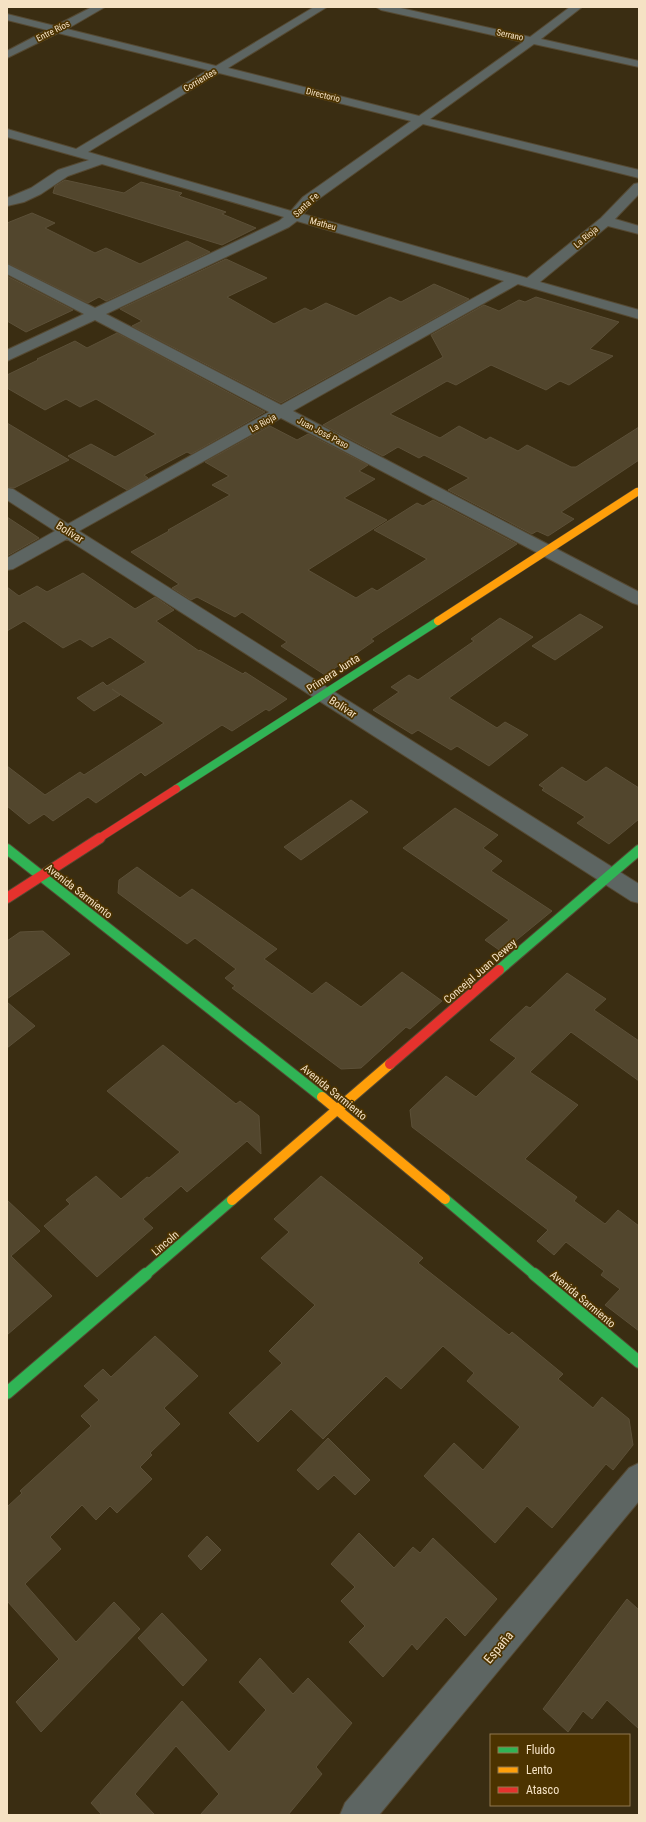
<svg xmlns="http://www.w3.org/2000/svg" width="646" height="1822" viewBox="0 0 646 1822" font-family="'Roboto Condensed',sans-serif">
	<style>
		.building { fill: #52462d; stroke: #5c5038 }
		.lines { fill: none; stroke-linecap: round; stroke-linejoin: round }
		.street-casing { stroke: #554932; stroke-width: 2 }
		.fast-far2-casing { stroke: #554932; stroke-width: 9 }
		.fast-far1-casing { stroke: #554932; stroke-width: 12 }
		.fast-casing { stroke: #554932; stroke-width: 14 }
		.slow-far2-casing { stroke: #554932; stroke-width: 8 }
		.slow-far1-casing { stroke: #554932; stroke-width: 9 }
		.slow-casing { stroke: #554932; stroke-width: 12 }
		.jam-far1-casing { stroke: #554932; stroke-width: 9 }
		.jam-casing { stroke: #554932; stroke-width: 12 }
		.street { fill: #5d6562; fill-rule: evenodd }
		.fast-far2 { stroke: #30b455; stroke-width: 8 }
		.fast-far1 { stroke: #30b455; stroke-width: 10 }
		.fast { stroke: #30b455; stroke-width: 12 }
		.slow-far2 { stroke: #ff9f0a; stroke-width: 6 }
		.slow-far1 { stroke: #ff9f0a; stroke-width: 8 }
		.slow { stroke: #ff9f0a; stroke-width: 10 }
		.jam-far1 { stroke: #e5322d; stroke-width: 8 }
		.jam { stroke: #e5322d; stroke-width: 10 }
		.labels { text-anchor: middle; stroke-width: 3.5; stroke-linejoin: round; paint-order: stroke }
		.far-street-label { font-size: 9px; fill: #f5e2c4; stroke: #4c3300 }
		.street-label { font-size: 11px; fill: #f5e2c4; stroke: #4c3300 }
		.near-street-label { font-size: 13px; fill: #f5e2c4; stroke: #4c3300 }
	</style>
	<rect width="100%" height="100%" fill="#3a2d12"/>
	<path class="building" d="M 65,180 L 124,193 L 141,182 L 182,193 L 179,196 L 226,212 L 222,214 L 256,228 L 222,245 L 53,193 L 55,186 Z
		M 32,213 L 55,223 L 45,228 L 95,253 L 106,248 L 140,264 L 187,241 L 210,252 L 106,301 L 99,297 L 88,303 L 7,263 L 7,223 Z
		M 226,259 L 267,278 L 227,297 L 274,324 L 305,308 L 311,311 L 326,303 L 356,316 L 390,297 L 401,302 L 434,284 L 469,299 L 281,403 L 132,326 L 142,321 L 120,309 Z
		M 7,276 L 73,310 L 26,332 L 7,321 Z
		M 536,297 L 619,322 L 590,349 L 613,356 L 569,385 L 560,381 L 546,390 L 491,365 L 456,385 L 447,381 L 390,414 L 440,438 L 459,426 L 486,440 L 490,437 L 518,451 L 527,445 L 571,467 L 576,467 L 639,427 L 639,460 L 561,512 L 574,519 L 548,536 L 537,531 L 532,534 L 448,490 L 469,478 L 424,455 L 419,458 L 398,447 L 383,456 L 323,425 L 443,357 L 431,335 L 484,305 L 499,311 L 519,300 L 525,302 Z
		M 117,333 L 265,412 L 191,454 L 187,452 L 144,475 L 148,478 L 127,490 L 68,456 L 91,444 L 115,457 L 156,434 L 96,399 L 80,407 L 66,399 L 45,410 L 7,388 L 7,375 L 38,360 L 37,359 L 75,341 L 87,348 Z
		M 7,423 L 69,460 L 14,488 L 7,487 Z
		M 270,426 L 297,440 L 308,434 L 368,465 L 359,471 L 375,479 L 344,498 L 387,520 L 308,570 L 356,598 L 372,588 L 377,591 L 427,559 L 374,530 L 417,503 L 423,506 L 433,500 L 517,544 L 371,639 L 374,641 L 325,675 L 281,646 L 287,642 L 242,612 L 235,617 L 197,597 L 191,600 L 172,588 L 179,584 L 131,552 L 169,531 L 168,530 L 230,495 L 212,485 L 229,476 L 205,462 Z
		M 7,517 L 39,538 L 7,556 Z
		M 83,573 L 135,609 L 155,597 L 174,610 L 156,621 L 199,651 L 200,650 L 243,674 L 245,672 L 287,699 L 269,711 L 266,709 L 232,731 L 222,725 L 145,776 L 141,772 L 96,803 L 88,797 L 53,821 L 44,814 L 29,824 L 7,806 L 7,766 L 45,795 L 80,772 L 84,775 L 164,723 L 112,689 L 120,695 L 94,711 L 77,698 L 103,682 L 107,686 L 146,662 L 110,637 L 92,647 L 80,639 L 63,648 L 24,621 L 7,631 L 7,587 L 19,596 L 37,586 L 47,592 Z
		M 580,614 L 603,627 L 555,660 L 532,646 Z
		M 500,618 L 533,637 L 449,698 L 497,728 L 505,722 L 528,735 L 489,766 L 457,746 L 451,750 L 418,730 L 412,734 L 373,710 L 399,692 L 391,687 L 409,675 L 418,680 L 474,641 L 471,639 Z
		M 562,767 L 586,782 L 606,767 L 639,788 L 639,819 L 609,844 L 577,823 L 585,817 L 542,790 L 544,788 L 539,785 Z
		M 351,800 L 368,812 L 301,860 L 284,847 Z
		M 455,808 L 498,835 L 483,848 L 502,861 L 491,871 L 552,911 L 502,952 L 485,940 L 509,920 L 403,848 Z
		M 137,867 L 180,898 L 192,889 L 277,949 L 264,959 L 312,994 L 326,982 L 361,1007 L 402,972 L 442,1001 L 410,1029 L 406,1027 L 361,1068 L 341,1069 L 232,988 L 235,986 L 225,978 L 236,969 L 195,938 L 187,944 L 118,893 L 119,880 Z
		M 43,931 L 70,954 L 7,999 L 7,941 L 20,932 Z
		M 567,973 L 606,999 L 594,1010 L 639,1041 L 639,1081 L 571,1032 L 530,1072 L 578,1105 L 525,1159 L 577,1197 L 574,1201 L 605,1224 L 618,1210 L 639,1226 L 639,1331 L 605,1305 L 620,1289 L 601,1275 L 604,1271 L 566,1242 L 554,1255 L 537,1241 L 548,1230 L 412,1127 L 410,1110 L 446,1076 L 476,1097 L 516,1058 L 490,1040 L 526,1006 L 530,1008 Z
		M 7,1002 L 35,1026 L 7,1048 Z
		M 163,1045 L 236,1104 L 240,1101 L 259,1116 L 261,1154 L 247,1141 L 187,1192 L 181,1186 L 143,1219 L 153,1228 L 97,1277 L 44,1226 L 70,1204 L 66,1200 L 96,1176 L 121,1199 L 147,1177 L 149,1178 L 180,1152 L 107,1091 Z
		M 321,1176 L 423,1258 L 418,1263 L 509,1335 L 512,1332 L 563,1374 L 558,1379 L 593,1408 L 602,1397 L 629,1419 L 633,1445 L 613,1470 L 606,1464 L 552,1528 L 527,1506 L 495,1543 L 424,1476 L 454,1443 L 483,1470 L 520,1427 L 467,1381 L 474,1373 L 443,1346 L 401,1389 L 386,1376 L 323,1439 L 291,1409 L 258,1442 L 229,1413 L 282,1363 L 269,1351 L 315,1305 L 261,1258 L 289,1232 L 274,1219 Z
		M 7,1200 L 40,1231 L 11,1256 L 52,1296 L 7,1335 Z
		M 155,1336 L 198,1376 L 164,1408 L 180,1424 L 150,1453 L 152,1455 L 140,1467 L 152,1479 L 117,1513 L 110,1506 L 96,1520 L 82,1505 L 50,1537 L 61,1549 L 25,1584 L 76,1642 L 114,1602 L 140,1629 L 41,1732 L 16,1702 L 59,1659 L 7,1601 L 7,1507 L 22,1493 L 20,1491 L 91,1426 L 81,1416 L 99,1400 L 84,1386 L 103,1369 L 111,1377 Z
		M 328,1438 L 370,1480 L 355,1495 L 334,1475 L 318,1490 L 297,1470 Z
		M 359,1533 L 394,1568 L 413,1547 L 420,1553 L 433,1538 L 497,1599 L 465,1636 L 446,1617 L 417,1650 L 412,1644 L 383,1677 L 349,1642 L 365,1626 L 341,1601 L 355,1587 L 331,1564 Z
		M 207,1536 L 221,1550 L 201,1570 L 188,1556 Z
		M 627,1599 L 639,1610 L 639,1729 L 607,1700 L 592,1719 L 583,1711 L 568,1732 L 543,1709 Z
		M 162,1613 L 207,1660 L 183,1686 L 138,1638 Z
		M 260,1658 L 293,1694 L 308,1678 L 352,1723 L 316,1767 L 322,1774 L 288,1815 L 200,1815 L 219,1794 L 176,1746 L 135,1794 L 155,1815 L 102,1815 L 91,1803 L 182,1701 L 229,1752 L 266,1710 L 239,1682 Z"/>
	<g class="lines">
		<g class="street-casing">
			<path id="street" d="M 92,7 L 105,7 L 67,29 L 216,66 L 314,7 L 327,7 L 228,68 L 419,116 L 523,42 L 381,10 L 376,7 L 396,7 L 530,37 L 570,7 L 582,7 L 541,39 L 639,61 L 639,67 L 534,44 L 430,119 L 639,170 L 639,178 L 423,124 L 313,203 L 303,214 L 527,278 L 601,218 L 634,184 L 639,183 L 639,194 L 615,219 L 639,226 L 639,234 L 608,226 L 540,282 L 639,310 L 639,319 L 518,284 L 293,411 L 639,592 L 639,605 L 633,603 L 281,418 L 79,531 L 639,884 L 639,903 L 631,901 L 67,539 L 13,569 L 7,570 L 7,558 L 55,531 L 7,500 L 7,488 L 13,489 L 68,524 L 269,412 L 95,320 L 7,361 L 7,350 L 84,314 L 7,274 L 7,264 L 95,308 L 279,221 L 284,217 L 102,164 L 68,176 L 41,194 L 24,202 L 7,206 L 7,198 L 31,188 L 58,170 L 89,160 L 7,137 L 7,129 L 76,149 L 208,70 L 58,33 L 7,58 L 7,51 L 47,30 L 7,20 L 7,14 L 55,26 ZM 219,73 L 411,121 L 303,197 L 291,211 L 88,152 ZM 297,221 L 504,281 L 281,405 L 106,314 L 289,227 Z
				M 639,1463 L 639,1501 L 379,1815 L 340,1815 L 345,1803 L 629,1468 Z"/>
		</g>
		<g class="fast-far2-casing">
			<path id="fast-far2" d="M 176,789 L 438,621"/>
		</g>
		<g class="fast-far1-casing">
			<path id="fast-far1" d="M 7,849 L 322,1097
				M 499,970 L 639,850
				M 445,1199 L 535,1275
				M 145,1275 L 232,1200"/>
		</g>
		<g class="fast-casing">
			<path id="fast" d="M 534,1274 L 639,1362
				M 7,1393 L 146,1274"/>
		</g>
		<g class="slow-far2-casing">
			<path id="slow-far2" d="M 635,493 L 639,491"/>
		</g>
		<g class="slow-far1-casing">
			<path id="slow-far1" d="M 438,621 L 637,492"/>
		</g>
		<g class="slow-casing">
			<path id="slow" d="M 322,1097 L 445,1199
				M 232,1200 L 390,1064"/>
		</g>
		<g class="jam-far1-casing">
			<path id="jam-far1" d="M 98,839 L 176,789"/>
		</g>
		<g class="jam-casing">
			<path id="jam" d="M 7,898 L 100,838
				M 390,1064 L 499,970"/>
		</g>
		<use href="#street" class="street"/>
		<use href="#fast-far2" class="fast-far2"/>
		<use href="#fast-far1" class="fast-far1"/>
		<use href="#fast" class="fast"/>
		<use href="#slow-far2" class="slow-far2"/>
		<use href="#slow-far1" class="slow-far1"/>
		<use href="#slow" class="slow"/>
		<use href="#jam-far1" class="jam-far1"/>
		<use href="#jam" class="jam"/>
	</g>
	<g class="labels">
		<g class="far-street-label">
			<text transform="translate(53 31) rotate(-27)" y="3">Entre Ríos</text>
			<text transform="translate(510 35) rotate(12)" y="3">Serrano</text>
			<text transform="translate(200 80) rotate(-31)" y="3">Corrientes</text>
			<text transform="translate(323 95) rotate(14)" y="3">Directorio</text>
			<text transform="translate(306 205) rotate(-43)" y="3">Santa Fe</text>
			<text transform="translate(323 224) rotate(16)" y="3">Matheu</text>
			<text transform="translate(586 237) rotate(-40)" y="3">La Rioja</text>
			<text transform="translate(263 423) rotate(-29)" y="3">La Rioja</text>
			<text transform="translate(323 433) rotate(28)" y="3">Juan José Paso</text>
		</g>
		<g class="street-label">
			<text transform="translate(70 532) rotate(32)" y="4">Bolívar</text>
			<text transform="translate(333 673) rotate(-33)" y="4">Primera Junta</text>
			<text transform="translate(343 707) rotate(33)" y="4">Bolívar</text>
			<text transform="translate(79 891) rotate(38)" y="4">Avenida Sarmiento</text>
			<text transform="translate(480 971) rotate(-41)" y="4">Concejal Juan Dewey</text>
			<text transform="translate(334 1092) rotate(39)" y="4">Avenida Sarmiento</text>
			<text transform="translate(165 1243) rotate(-41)" y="4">Lincoln</text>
			<text transform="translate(583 1299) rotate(40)" y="4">Avenida Sarmiento</text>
		</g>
		<g class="near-street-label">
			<text transform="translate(498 1647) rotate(-50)" y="5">España</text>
		</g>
	</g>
	<rect width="646" height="1822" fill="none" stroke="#f5e2c4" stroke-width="16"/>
	<rect x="490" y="1734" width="140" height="72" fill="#4c3300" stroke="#90794e"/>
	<rect x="498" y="1747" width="20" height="6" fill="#30b455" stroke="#90794e"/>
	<text x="526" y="1754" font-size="12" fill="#f5e2c4">Fluido</text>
	<rect x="498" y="1767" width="20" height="6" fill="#ff9f0a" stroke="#90794e"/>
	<text x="526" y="1774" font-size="12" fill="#f5e2c4">Lento</text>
	<rect x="498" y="1787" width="20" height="6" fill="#e5322d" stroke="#90794e"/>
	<text x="526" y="1794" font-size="12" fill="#f5e2c4">Atasco</text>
</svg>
